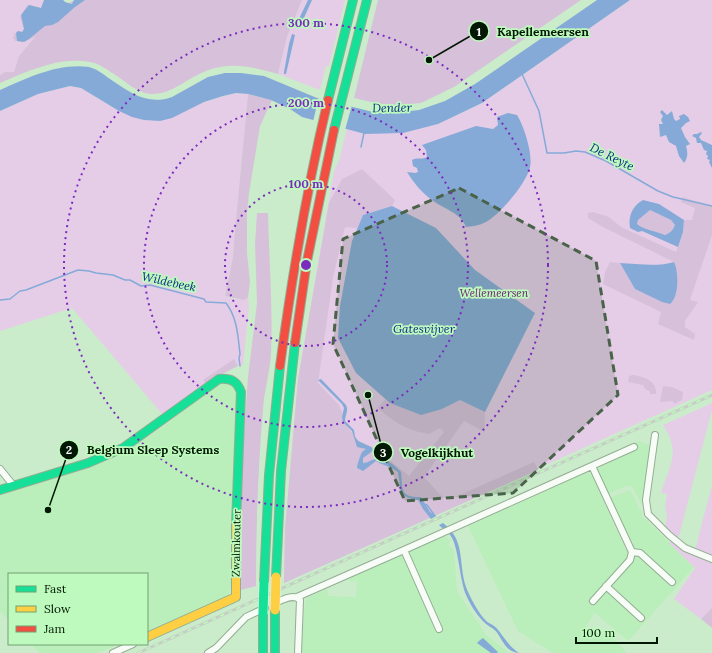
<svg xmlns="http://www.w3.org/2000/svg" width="712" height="653" viewBox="0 0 712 653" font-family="Lora,serif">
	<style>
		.built { fill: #baeeba }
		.green { fill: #e5cde8 }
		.forest { fill: #d7c0da }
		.water { fill: #86aad8; fill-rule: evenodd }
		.pier { fill: #cbeccb }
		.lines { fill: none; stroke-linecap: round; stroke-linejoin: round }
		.stream { stroke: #86aad8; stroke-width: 1.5 }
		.street-casing { stroke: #93ad93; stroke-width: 8 }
		.fast-casing { stroke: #93ad93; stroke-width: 10 }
		.slow-casing { stroke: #93ad93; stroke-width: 10 }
		.jam-casing { stroke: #93ad93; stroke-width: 10 }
		.street { stroke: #f7fcf7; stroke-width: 6 }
		.fast { stroke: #16e098; stroke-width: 8 }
		.slow { stroke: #ffcf43; stroke-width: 8 }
		.jam { stroke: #f24e42; stroke-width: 8 }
		.rail-casing { stroke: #c5cfc5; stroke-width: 3 }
		.rail { stroke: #befabd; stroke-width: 1.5; stroke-dasharray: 4.5; stroke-linecap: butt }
		.fast-bridge-casing { stroke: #e8f6e8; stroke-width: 10; stroke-linecap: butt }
		.slow-bridge-casing { stroke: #e8f6e8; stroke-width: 10; stroke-linecap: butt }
		.fast-bridge { stroke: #16e098; stroke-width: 9 }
		.slow-bridge { stroke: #ffcf43; stroke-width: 9 }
		.marked { fill: #49624a; fill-opacity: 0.2; stroke: #49624a; stroke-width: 3; stroke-dasharray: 8 5; stroke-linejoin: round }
		.ring { fill: none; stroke: #7b2cbf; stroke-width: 2; stroke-dasharray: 2 4 }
		.labels { text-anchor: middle; stroke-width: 3.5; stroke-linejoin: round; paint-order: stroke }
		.park-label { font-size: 11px; font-style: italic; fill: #691771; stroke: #befabd }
		.street-label { font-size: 11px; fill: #031804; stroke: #befabd }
		.water-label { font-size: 12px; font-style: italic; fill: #0b2985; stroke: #befabd }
		.centre { fill: #7b2cbf; stroke: #befabd; stroke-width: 2 }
		.ring-label { font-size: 12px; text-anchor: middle; font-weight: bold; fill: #7b2cbf; stroke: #befabd; stroke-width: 3.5; stroke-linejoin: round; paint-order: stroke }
		.leader { fill: none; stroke: #031804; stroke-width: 1.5 }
		.callout-dot { fill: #031804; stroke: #befabd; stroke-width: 1.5 }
		.mark-label { font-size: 12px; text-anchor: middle; font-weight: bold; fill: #fff }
		.callout-label { font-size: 12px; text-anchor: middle; font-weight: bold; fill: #031804; stroke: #befabd; stroke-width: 3.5; stroke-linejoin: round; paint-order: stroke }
	</style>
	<rect width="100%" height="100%" fill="#cbeccb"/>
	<path class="built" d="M 225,381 L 232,382 L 238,391 L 232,579 L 229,596 L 147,632 L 147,574 L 9,574 L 9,621 L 0,611 L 0,493 L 46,478 L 87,469 L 116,457 L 125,453 L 161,428 L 202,396 Z
		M 639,441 L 650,446 L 643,507 L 632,486 L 626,486 L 608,494 L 598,473 L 592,476 L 626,551 L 634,543 L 627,536 L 610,498 L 630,490 L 640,510 L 642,511 L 642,516 L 694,567 L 629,640 L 626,639 L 595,613 L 593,615 L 584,630 L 602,634 L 615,640 L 627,653 L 553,653 L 518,631 L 468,526 L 586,473 L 589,473 L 591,475 L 598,472 L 598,468 L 600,467 L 637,450 L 634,443 Z
		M 445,536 L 451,540 L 448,545 L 454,550 L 457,591 L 486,635 L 509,653 L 301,653 L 305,602 L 307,598 L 327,589 L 328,596 L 356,597 L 357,581 L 350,581 L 348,578 Z
		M 31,644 L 119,644 L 98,653 L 40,653 Z"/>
	<path class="green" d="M 0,0 L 44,0 L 42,8 L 31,5 L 27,5 L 21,17 L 24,29 L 22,32 L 14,34 L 13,39 L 15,41 L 24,42 L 36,36 L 19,56 L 14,72 L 5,72 L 0,75 Z
		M 302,0 L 345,0 L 329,66 L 326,66 L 320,90 L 278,74 L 287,37 Z
		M 630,0 L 712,0 L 712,390 L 284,583 L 285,529 L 298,379 L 334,171 L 339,161 L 347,128 L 365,134 L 438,124 L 482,103 Z
		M 70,86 L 81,88 L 119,111 L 144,120 L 224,96 L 236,93 L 248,94 L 234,241 L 233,257 L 225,296 C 233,299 241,301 248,297 L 249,307 L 243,365 L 238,366 L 234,360 L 204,380 L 206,384 L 163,415 L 72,308 L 0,331 L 0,111 L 38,94 Z
		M 712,403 L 712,410 L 678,540 L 665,528 L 667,515 L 665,507 L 667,494 L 661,493 C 670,465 681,452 663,425 Z
		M 712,485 L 712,557 L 695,550 Z
		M 671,541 L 685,550 L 712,561 L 712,608 L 701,619 L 674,599 L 695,568 L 669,543 Z"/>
	<path class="forest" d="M 63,0 L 67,4 L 75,0 L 302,0 L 287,37 L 278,74 C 253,67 231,61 206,71 C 187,78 172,95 151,94 C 137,93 126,82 114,74 C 107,70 99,63 90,62 C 59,56 28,71 0,83 L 0,75 L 5,72 L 14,72 L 19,56 L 35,37 L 24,42 L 15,41 L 13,38 L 14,34 L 18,31 L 22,32 L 24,29 L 20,17 L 27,5 L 31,5 L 41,8 Z
		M 378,0 L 581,0 L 454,87 L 421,103 L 399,105 L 380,104 L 354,98 Z
		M 248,94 L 272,100 L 260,126 L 249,193 L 247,214 L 247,253 L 250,282 L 248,297 L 244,300 L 225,296 L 233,257 L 234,241 Z
		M 362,169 L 395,200 L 392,206 L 363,215 L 357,228 L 345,227 L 333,278 L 318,383 L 339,405 L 349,429 L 359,441 L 375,448 L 409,476 L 444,432 L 440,428 L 429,434 C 406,430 395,423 378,408 L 385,399 L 390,403 L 442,409 L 460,400 L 485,412 L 485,432 L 464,421 L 424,477 L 446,501 L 534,462 L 538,470 L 284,583 L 285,529 L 298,379 L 329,203 L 342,179 Z
		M 682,197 L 712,206 L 712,235 L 690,300 L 698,302 L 685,321 L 685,327 L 695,334 L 694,340 L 658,324 L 661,312 L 603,284 L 605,272 L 610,262 L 620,263 L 635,289 L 662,302 L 674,262 L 603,227 L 588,218 L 588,213 L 593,212 L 609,217 L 621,227 L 676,252 L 683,232 L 684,220 L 692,220 L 695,208 L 681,202 Z
		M 650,210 L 671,220 L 675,225 C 673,230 670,232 665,235 C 656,231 644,230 637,224 L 638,220 Z
		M 257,213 L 268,213 C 269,260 273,306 271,353 C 270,372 264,391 263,410 C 258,468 256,527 256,586 L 241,590 L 242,462 L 248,377 L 257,303 L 255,244 Z
		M 234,359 L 238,366 L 217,377 L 206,384 L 203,380 Z
		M 633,375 C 644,377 657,380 656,394 L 650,394 L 650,391 L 646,390 L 643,385 L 628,382 L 629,376 Z
		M 663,386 L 672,387 L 683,392 L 682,400 L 674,404 L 673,401 L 660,402 Z
		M 712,608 L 712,628 L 701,619 Z"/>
	<path class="water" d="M 44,0 L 63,0 L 65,2 L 72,4 L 74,0 L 85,0 L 75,7 L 58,22 L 52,25 L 45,26 L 29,39 L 24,42 L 17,41 L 16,33 L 18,31 L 22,32 L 24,29 L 21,15 L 29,5 L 41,8 Z
		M 308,0 L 312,0 L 299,29 L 295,27 Z
		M 597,0 L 630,0 L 482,103 L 438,124 L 403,133 L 365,134 L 302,117 L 290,109 L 271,100 L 248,94 L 236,93 L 223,96 L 204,102 L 172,118 L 160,121 L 144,120 L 132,117 L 119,111 L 81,88 L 70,86 L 38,94 L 0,111 L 0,90 C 28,78 57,63 89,67 C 97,69 103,74 110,79 C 129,92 148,106 172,97 L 208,77 L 225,73 L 241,73 L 264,76 L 317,98 L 377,113 L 402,112 L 419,110 L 445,101 L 475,84 Z
		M 292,34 L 295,35 L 286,74 L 284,74 L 284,72 L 289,44 Z
		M 662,110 L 667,115 L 672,111 L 674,119 L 676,121 L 680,119 L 679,116 L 684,114 L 688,117 L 690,121 L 686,123 L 681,128 L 685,137 L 690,144 L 686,146 C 688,152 688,158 684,163 L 679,156 L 676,146 L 669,142 L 666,135 L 660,137 L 659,124 L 663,124 L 661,120 L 663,116 L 660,112 Z
		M 508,113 L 517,115 C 524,126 533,154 530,167 C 527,182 502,212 489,220 C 482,225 475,226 466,227 C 461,213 444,209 432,200 C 421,192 414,183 407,172 L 415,173 L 418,172 L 417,168 L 413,166 L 412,160 C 416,157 423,160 427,157 L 426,150 L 422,145 L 476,126 L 493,129 L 498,125 L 497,117 Z
		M 701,132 L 702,133 L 699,137 L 701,140 L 712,145 L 712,168 L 709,162 L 710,160 L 707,159 L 708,156 L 706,154 L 707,151 L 704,150 L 701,143 L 697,143 L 696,138 L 692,136 L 694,134 L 697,134 Z
		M 643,200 L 659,204 L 684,220 L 683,232 L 678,247 L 642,231 L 638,232 L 630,228 C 628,217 632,206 643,200 ZM 650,210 L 671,220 L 675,225 C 673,230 670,233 665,235 C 656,231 644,230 637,224 L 638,220 Z
		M 392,206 L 436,228 L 475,270 L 535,313 L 485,412 L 460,400 L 442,409 L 421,415 L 390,403 L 356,373 L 338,338 L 340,306 L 352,241 L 363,215 Z
		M 674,262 C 679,272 679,297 670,304 L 662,302 L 635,289 L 620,263 C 637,264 659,267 674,262 Z
		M 321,379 L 346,405 C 349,411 345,415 345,421 L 354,430 L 355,437 L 358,441 L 371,447 L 374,450 L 363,458 L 363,463 C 367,463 369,461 372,460 C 383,456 394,464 401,472 C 403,488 399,498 421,497 L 430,512 L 436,516 L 431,519 L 423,509 L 418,500 L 408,498 L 401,493 L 398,472 C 390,466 384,466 376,461 L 363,471 L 357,468 C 357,465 360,456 362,452 L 366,449 L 357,447 L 352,431 L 343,422 L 342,417 L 344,408 L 342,404 L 318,380 Z
		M 443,523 C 466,540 458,563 466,587 C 470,597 480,617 489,623 C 493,625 496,627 499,631 C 505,639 510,647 519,653 C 508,653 503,642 498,634 C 495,629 490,627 486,624 C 478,617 471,606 467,597 C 459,581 459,545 450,535 C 447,530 442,529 439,525 Z
		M 483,638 L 498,652 L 497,653 L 491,653 L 477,643 L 480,640 Z"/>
	<path class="pier" d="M 319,96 L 352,105 L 345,130 L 313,122 Z"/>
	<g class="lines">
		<path class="stream" d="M 522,74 L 539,111 L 547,153 L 564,153 L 576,151 L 585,152 L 606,161 L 658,191 L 673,197 L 712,206
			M 361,147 L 364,133
			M 0,300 L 10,299 L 20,291 L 26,290 L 78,270 L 89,271 L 96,273 L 113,275 L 125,280 L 130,280 L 141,286 L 150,285 L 204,299 L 206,302 L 226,303 C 237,317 238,336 240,354 L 239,358 L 240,366
			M 423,504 L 427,505 L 435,516"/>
		<g class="street-casing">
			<path id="street" d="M 655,435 L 646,500 L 648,514 L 669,535 L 685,548 L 712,559
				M 592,466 L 632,552 L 630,560 L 593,601
				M 0,469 L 13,485
				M 404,550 L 634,447
				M 632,552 L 640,553 L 672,582
				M 606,586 L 641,618
				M 297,597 L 404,550 L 439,629
				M 275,603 C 282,600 294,593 300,600 L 298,653
				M 113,653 L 133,644
				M 208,653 L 216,648 L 246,617 L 265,608"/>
		</g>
		<g class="fast-casing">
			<path id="fast" d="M 328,100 L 353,0
				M 334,130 L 367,0
				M 0,490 L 88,463 L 123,448 L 219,379 C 231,378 237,381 241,392 L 236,525
				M 276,577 L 281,471 L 295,343
				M 264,582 L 269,475 L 280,366
				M 275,610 L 275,653
				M 263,614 L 263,653"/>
		</g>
		<g class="slow-casing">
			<path id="slow" d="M 147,637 L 236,597 L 236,525"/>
		</g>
		<g class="jam-casing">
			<path id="jam" d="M 295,343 L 307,261 L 334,130
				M 280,366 C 292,276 307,187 328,100"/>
		</g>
		<use href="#street" class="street"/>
		<use href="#fast" class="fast"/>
		<use href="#slow" class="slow"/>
		<use href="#jam" class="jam"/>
		<g class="rail-casing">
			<path id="rail" d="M 138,653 L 712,395"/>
		</g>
		<use href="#rail" class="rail"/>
		<g class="fast-bridge-casing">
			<path id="fast-bridge" d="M 263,614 L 264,582"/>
		</g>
		<g class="slow-bridge-casing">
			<path id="slow-bridge" d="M 275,610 L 276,577"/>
		</g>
		<use href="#fast-bridge" class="fast-bridge"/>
		<use href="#slow-bridge" class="slow-bridge"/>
	</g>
	<path class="marked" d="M 459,188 L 596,261 L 618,395 L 513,493 L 405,501 L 333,344 L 343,239 Z"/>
	<g class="ring">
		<circle cx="306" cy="265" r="81"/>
		<circle cx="306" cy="265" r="162"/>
		<circle cx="306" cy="265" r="242"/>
	</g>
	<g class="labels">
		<g class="park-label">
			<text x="494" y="297">Wellemeersen</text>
		</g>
		<g class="street-label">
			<text transform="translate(236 543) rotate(-89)" y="4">Zwalmkouter</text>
		</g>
		<g class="water-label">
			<text transform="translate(392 108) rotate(-1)" y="4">Dender</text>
			<text transform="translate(612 157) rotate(26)" y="4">De Reyte</text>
			<text transform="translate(169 282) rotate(12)" y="4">Wildebeek</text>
			<text x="424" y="333">Gatesvijver</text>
		</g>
	</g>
	<circle cx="306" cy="265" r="6" class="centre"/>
	<g class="ring-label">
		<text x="306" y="27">300 m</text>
		<text x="306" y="107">200 m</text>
		<text x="306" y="188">100 m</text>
	</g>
	<path class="leader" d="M429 60L479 31M48 510L69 450M368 395L383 452"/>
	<g class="callout-dot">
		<circle cx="429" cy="60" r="4"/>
		<circle cx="48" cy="510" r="4"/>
		<circle cx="368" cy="395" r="4"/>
		<circle cx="479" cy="31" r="10"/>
		<circle cx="69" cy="450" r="10"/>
		<circle cx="383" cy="452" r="10"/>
	</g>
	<g class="mark-label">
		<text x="479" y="36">1</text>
		<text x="69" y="454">2</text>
		<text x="383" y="457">3</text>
	</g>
	<g class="callout-label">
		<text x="543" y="36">Kapellemeersen</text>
		<text x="153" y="454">Belgium Sleep Systems</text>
		<text x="437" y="457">Vogelkijkhut</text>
	</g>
	<rect x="8" y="573" width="140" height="72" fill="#befabd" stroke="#73a073"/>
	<rect x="16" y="586" width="20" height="6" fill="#16e098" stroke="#73a073"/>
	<text x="44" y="593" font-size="12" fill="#031804">Fast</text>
	<rect x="16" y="606" width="20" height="6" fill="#ffcf43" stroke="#73a073"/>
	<text x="44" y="613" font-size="12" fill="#031804">Slow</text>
	<rect x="16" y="626" width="20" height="6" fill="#f24e42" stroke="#73a073"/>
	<text x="44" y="633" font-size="12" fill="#031804">Jam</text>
	<path d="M576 637v6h81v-6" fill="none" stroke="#031804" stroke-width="2"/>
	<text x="582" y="637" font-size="12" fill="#031804" stroke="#befabd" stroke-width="3" paint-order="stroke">100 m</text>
</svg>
